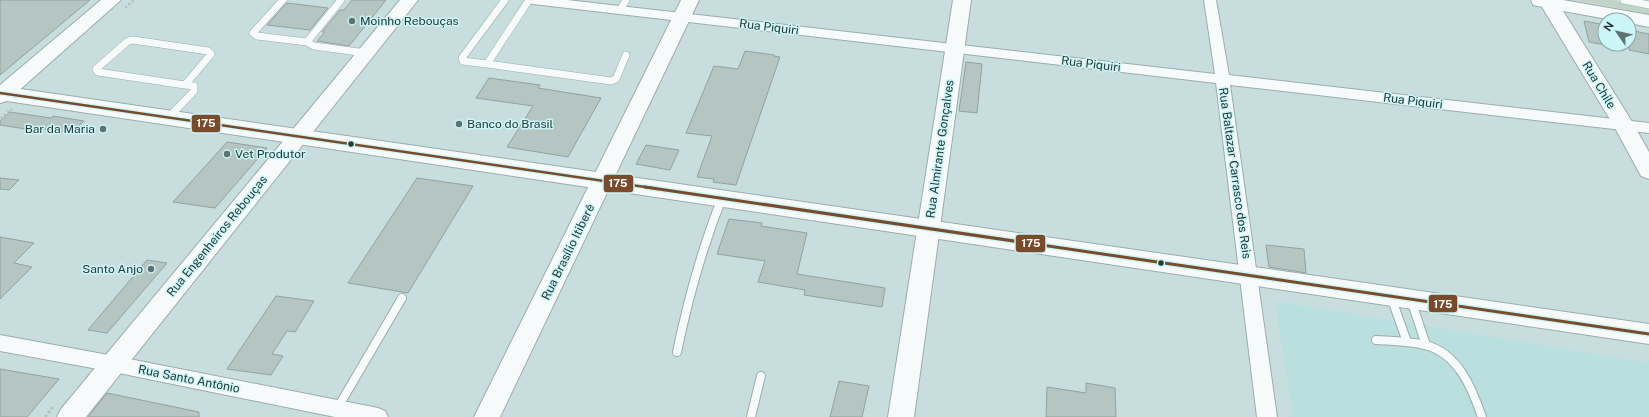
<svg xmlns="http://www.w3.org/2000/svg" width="1649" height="417" viewBox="0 0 1649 417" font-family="'Public Sans',sans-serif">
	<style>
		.built { fill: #b9dfdf }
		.green { fill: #c2d4c5 }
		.building { fill: #b4c5c2; stroke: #92a29f }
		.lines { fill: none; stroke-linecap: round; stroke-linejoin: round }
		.lane-far1-casing { stroke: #9bacac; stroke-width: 8 }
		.lane-casing { stroke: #9bacac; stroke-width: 10 }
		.street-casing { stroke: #9bacac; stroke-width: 2 }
		.secondary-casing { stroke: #9bacac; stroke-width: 2 }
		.primary-casing { stroke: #9bacac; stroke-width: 2 }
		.path-far1 { stroke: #b6bfbf; stroke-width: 2; stroke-dasharray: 2.5 2; stroke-linecap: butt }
		.path { stroke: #b6bfbf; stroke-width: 2.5; stroke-dasharray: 3 2; stroke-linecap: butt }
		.lane-far1 { stroke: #f7fafa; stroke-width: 7 }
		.lane { stroke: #f7fafa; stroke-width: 8 }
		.street { fill: #f7fafa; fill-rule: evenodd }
		.secondary { fill: #f7fafa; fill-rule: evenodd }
		.primary { fill: #f7fafa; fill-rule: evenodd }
		.bus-1-far1-casing { stroke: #cbf5f6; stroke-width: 5 }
		.bus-1-casing { stroke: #cbf5f6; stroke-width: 6 }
		.bus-1-far1 { stroke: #7a4b2a; stroke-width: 2.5 }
		.bus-1 { stroke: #7a4b2a; stroke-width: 3 }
		.poi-dot { fill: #5f7272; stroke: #cbf5f6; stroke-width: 1.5 }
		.bus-dot { fill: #273838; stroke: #cbf5f6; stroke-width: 1.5 }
		.labels { text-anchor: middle; stroke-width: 3; stroke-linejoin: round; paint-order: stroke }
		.poi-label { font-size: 12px; fill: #273838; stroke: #cbf5f6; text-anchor: start }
		.street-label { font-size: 12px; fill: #273838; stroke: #cbf5f6 }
		.line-badge { stroke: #cbf5f6; stroke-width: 1.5 }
		.badge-label { font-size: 11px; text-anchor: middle; font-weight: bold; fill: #fff }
	</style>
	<rect width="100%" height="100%" fill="#c8dede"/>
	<path class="built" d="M 1275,301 L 1649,363 L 1649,417 L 1293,417 Z"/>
	<path class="green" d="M 1576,0 L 1611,0 L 1649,7 L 1649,14 Z"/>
	<path class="building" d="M 0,0 L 90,0 L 0,75 Z
		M 352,0 L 386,0 L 349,46 L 317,41 L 325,32 L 322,32 L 340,10 L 344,10 Z
		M 287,3 L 328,8 L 310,30 L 267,25 Z
		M 1584,21 L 1605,25 L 1605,45 L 1589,42 Z
		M 1629,30 L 1649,34 L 1649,54 L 1629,50 Z
		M 745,51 L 774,55 L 774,56 L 780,57 L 736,185 L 713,182 L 714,179 L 697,177 L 712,136 L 686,133 L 714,66 L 738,69 Z
		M 966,62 L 982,64 L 977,113 L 959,111 Z
		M 489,78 L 540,85 L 538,88 L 601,98 L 568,157 L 507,147 L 533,106 L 476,98 Z
		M 10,112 L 51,118 L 53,116 L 84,121 L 71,133 L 35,128 L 32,130 L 0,125 L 0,121 Z
		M 227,142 L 267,148 L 215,208 L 173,202 Z
		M 646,145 L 679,150 L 670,170 L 636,164 Z
		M 0,178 L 19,180 L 9,190 L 0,189 Z
		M 417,178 L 473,186 L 408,293 L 348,283 Z
		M 729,219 L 762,223 L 761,226 L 807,233 L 797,274 L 885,288 L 882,307 L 804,295 L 805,290 L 758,282 L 765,261 L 717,254 Z
		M 0,237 L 34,243 L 14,263 L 32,267 L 0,299 Z
		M 1266,245 L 1304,249 L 1306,273 L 1269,267 Z
		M 147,260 L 167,263 L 107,333 L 88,330 Z
		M 276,296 L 314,301 L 295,332 L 287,331 L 272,354 L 283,356 L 271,375 L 227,369 Z
		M 0,369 L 59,379 L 27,417 L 0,417 Z
		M 839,381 L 869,386 L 862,417 L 830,417 Z
		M 1086,383 L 1115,388 L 1116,417 L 1046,417 L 1047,387 L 1086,393 Z
		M 107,393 L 199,412 L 199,417 L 88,417 Z"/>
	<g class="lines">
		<g class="lane-far1-casing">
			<path id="lane-far1" d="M 283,0 L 253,33 L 257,36 L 307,42 L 314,46 L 366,53
				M 529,0 L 487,64 L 611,81 L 616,79 L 626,55
				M 1624,0 L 1649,5
				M 620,10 L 626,0
				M 133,40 L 208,51 L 211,54 L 185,85 L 98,72 L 96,69 L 128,41 Z
				M 307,42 L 341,0
				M 487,64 L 463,61 L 462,58 L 505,0
				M 169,117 L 194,91 L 194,86 L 185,85"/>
		</g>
		<g class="lane-casing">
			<path id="lane" d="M 1391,297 L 1407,342
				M 1411,300 L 1426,345
				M 1376,340 C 1392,341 1409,341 1425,345 C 1458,353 1472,388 1482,417
				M 677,352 C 688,299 702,248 722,198
				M 337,409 L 402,298
				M 751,417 L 761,376"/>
		</g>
		<g class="street-casing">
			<path id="street" d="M 527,0 L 567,0 L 1215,74 L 1204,0 L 1216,0 L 1229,75 L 1649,123 L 1649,133 L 1230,85 L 1277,417 L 1257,417 L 1216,83 L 533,4 L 528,3 Z
				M 0,335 L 114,356 L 378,408 L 385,411 L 388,417 L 335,417 L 114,372 L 0,351 Z"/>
		</g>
		<g class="secondary-casing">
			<path id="secondary" d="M 101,0 L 121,0 L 7,101 L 0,103 L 0,85 Z
				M 400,0 L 418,0 L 86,417 L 57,417 L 61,409 Z
				M 681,0 L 699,0 L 500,417 L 474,417 Z
				M 953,0 L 971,0 L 914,417 L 888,417 Z
				M 1531,0 L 1563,0 L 1649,15 L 1649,27 L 1629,23 L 1629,20 L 1613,20 L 1563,11 L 1631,120 L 1649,152 L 1649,179 L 1641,176 L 1614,126 L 1542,7 L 1533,5 Z"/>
		</g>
		<g class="primary-casing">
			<path id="primary" d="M 0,86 L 1649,324 L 1649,344 L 0,100 Z"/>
		</g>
		<path class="path-far1" d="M 125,8 L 134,0
			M 0,118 L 12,109"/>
		<path class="path" d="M 45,417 L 54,406"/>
		<use href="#lane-far1" class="lane-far1"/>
		<use href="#lane" class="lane"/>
		<use href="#street" class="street"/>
		<use href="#secondary" class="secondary"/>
		<use href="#primary" class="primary"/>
		<g class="bus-1-far1-casing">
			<path id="bus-1-far1" d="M 0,93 L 652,188"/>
		</g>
		<g class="bus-1-casing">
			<path id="bus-1" d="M 645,187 L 1649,334"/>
		</g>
		<use href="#bus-1-far1" class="bus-1-far1"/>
		<use href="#bus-1" class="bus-1"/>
	</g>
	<g class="poi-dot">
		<circle cx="352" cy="21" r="4"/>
		<circle cx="459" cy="124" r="4"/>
		<circle cx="103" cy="129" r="4"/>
		<circle cx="227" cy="154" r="4"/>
		<circle cx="151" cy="269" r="4"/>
	</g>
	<g class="bus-dot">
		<circle cx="351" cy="144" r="3.5"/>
		<circle cx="1161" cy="263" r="3.5"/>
	</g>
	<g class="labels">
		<g class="poi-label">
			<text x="360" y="25">Moinho Rebouças</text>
			<text x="467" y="128">Banco do Brasil</text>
			<text x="95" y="133" text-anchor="end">Bar da Maria</text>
			<text x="235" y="158">Vet Produtor</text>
			<text x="143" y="273" text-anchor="end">Santo Anjo</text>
		</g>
		<g class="street-label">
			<text transform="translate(769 27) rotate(7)" y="4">Rua Piquiri</text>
			<text transform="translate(1091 64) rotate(7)" y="4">Rua Piquiri</text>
			<text transform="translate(1599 85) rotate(59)" y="4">Rua Chile</text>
			<text transform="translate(1413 101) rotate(7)" y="4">Rua Piquiri</text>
			<text transform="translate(940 149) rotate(-82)" y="4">Rua Almirante Gonçalves</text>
			<text transform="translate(1235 173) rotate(82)" y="4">Rua Baltazar Carrasco dos Reis</text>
			<text transform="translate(217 236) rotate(-51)" y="4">Rua Engenheiros Rebouças</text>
			<text transform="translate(568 252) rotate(-64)" y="4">Rua Brasílio Itiberê</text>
			<text transform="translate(189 379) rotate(11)" y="4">Rua Santo Antônio</text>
		</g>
	</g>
	<g class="line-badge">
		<rect x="191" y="114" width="30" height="19" rx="4" fill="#7a4b2a"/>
		<rect x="603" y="174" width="31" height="19" rx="4" fill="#7a4b2a"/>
		<rect x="1015" y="234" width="31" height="19" rx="4" fill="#7a4b2a"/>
		<rect x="1428" y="294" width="30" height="19" rx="4" fill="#7a4b2a"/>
	</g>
	<g class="badge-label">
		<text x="206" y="127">175</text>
		<text x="618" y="187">175</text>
		<text x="1031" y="247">175</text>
		<text x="1443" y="308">175</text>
	</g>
	<g transform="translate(1617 32) rotate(304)"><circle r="19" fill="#cbf5f6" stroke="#89a9aa"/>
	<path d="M0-3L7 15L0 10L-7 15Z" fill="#5f7272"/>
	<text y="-6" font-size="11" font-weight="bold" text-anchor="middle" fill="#273838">N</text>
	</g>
</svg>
